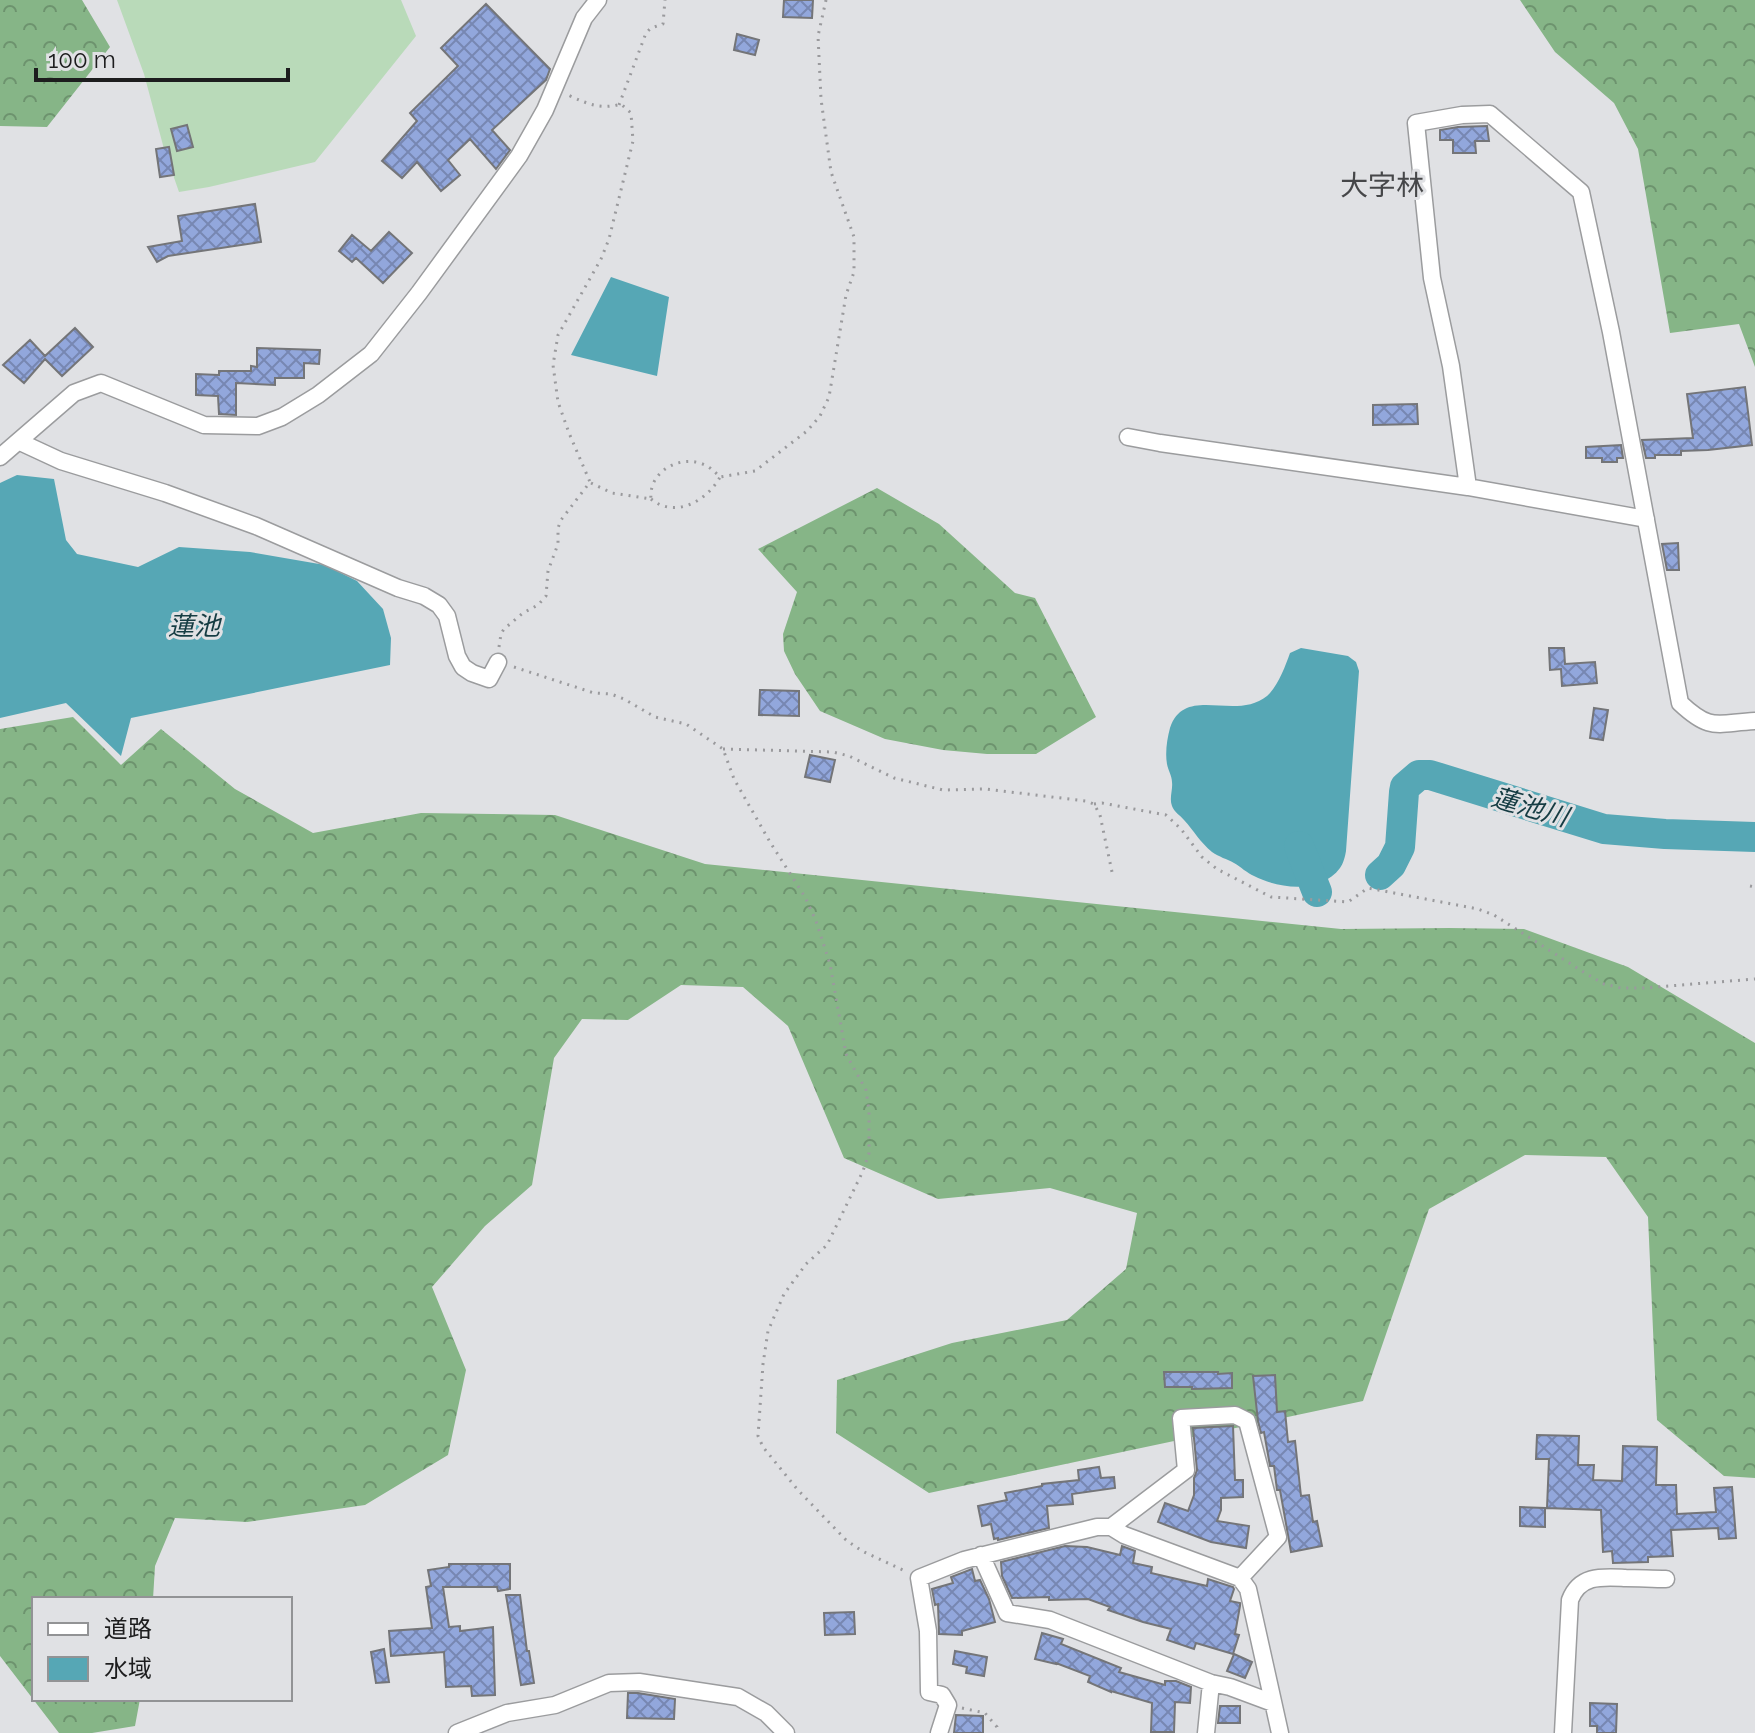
<svg xmlns="http://www.w3.org/2000/svg" width="1755" height="1733" viewBox="0 0 1755 1733" font-family="Raleway,'Noto Sans JP',sans-serif">
	<style>
		.forest { fill: url(#forest-crowns) }
		.pitch { fill: #b9dab9 }
		.water { fill: #56a7b5 }
		.lines { fill: none; stroke-linecap: round; stroke-linejoin: round }
		.river { stroke: #56a7b5; stroke-width: 30 }
		.building { fill: url(#building-cross-hatch); stroke: #747578; stroke-width: 2 }
		.minor-casing { stroke: #9b9c9e; stroke-width: 19 }
		.path { stroke: #9a9a9d; stroke-width: 3; stroke-dasharray: 2 6; stroke-linecap: butt }
		.minor { stroke: #fff; stroke-width: 16 }
		.labels { text-anchor: middle; stroke-width: 6; stroke-linejoin: round; paint-order: stroke }
		.water-label { font-size: 26px; font-style: italic; fill: #153c43; stroke: #e0e1e4 }
		.quarter-label { font-size: 28px; fill: #464749; stroke: #e0e1e4 }
	</style>
	<defs>
		<pattern id="forest-crowns" width="20" height="18" patternUnits="userSpaceOnUse" patternTransform="scale(2)"><rect width="20" height="18" fill="#86b587"/><path d="M2 6a3 3 0 1 1 6 0M12 15a3 3 0 1 1 6 0" fill="none" stroke="#6d936e"/></pattern>
		<pattern id="building-cross-hatch" width="8" height="8" patternUnits="userSpaceOnUse" patternTransform="scale(2)"><rect width="8" height="8" fill="#92a7dc"/><path d="M0 0l8 8M0 8l8-8" fill="none" stroke="#7787b2"/></pattern>
	</defs>
	<rect width="100%" height="100%" fill="#e0e1e4"/>
	<path class="forest" d="M 0,0 L 82,0 L 110,47 L 47,127 L 0,126 Z
		M 1520,0 L 1755,0 L 1755,367 L 1739,324 L 1670,333 L 1638,149 L 1614,103 L 1555,52 Z
		M 877,488 L 939,524 L 1015,593 L 1035,598 L 1096,717 L 1036,754 L 987,754 L 943,750 L 885,739 L 820,711 L 795,674 L 784,651 L 783,634 L 797,592 L 758,549 Z
		M 73,717 L 121,765 L 161,729 L 235,789 L 313,833 L 421,813 L 555,815 L 705,864 L 1341,929 L 1449,928 L 1524,929 L 1628,967 L 1755,1043 L 1755,1478 L 1724,1476 L 1657,1420 L 1648,1217 L 1606,1157 L 1525,1155 L 1429,1209 L 1363,1401 L 929,1493 L 836,1433 L 837,1380 L 952,1343 L 1067,1320 L 1126,1269 L 1137,1213 L 1050,1188 L 938,1199 L 844,1158 L 788,1026 L 743,987 L 681,985 L 628,1020 L 582,1019 L 554,1058 L 532,1185 L 485,1226 L 432,1287 L 466,1370 L 448,1455 L 365,1505 L 247,1522 L 175,1518 L 155,1566 L 153,1599 L 34,1599 L 34,1699 L 140,1699 L 135,1726 L 92,1733 L 59,1733 L 0,1656 L 0,729 Z"/>
	<path class="pitch" d="M 117,0 L 401,0 L 416,36 L 315,162 L 209,187 L 179,192 L 164,149 L 144,74 Z"/>
	<path class="water" d="M 611,277 L 669,297 L 657,376 L 571,355 Z
		M 17,475 L 54,479 L 66,540 L 77,554 L 138,567 L 179,547 L 250,552 L 325,565 L 357,581 L 383,609 L 391,638 L 390,665 L 131,718 L 121,756 L 66,703 L 0,718 L 0,483 Z
		M 1301,648 L 1348,656 L 1356,662 L 1359,671 L 1346,851 C 1345,857 1343,864 1340,868 C 1321,894 1279,889 1254,876 C 1247,873 1241,867 1234,863 C 1227,859 1219,857 1212,852 C 1200,842 1194,831 1184,820 C 1180,815 1174,812 1172,806 C 1169,798 1173,790 1172,782 C 1172,776 1168,770 1167,764 C 1165,753 1167,739 1170,728 C 1185,684 1235,722 1267,696 C 1278,686 1285,667 1290,653 Z"/>
	<g class="lines">
		<path class="river" d="M 1299,846 L 1317,892
			M 1380,875 L 1391,865 L 1400,847 L 1404,792 L 1405,787 L 1419,775 L 1430,775 L 1604,829 L 1665,834 L 1755,837"/>
	</g>
	<path class="building" d="M 784,0 L 813,0 L 812,18 L 783,17 Z
		M 486,4 L 550,69 L 546,80 L 492,130 L 510,150 L 496,169 L 470,139 L 448,160 L 460,175 L 441,191 L 417,162 L 402,178 L 382,161 L 417,121 L 410,113 L 458,66 L 441,48 Z
		M 737,34 L 759,40 L 755,55 L 734,50 Z
		M 187,125 L 193,147 L 177,151 L 171,129 Z
		M 1487,126 L 1489,141 L 1475,141 L 1476,153 L 1453,153 L 1453,140 L 1440,140 L 1440,130 L 1458,127 Z
		M 169,147 L 174,175 L 160,177 L 156,149 Z
		M 255,204 L 261,242 L 168,256 L 157,262 L 148,247 L 182,241 L 178,216 Z
		M 389,232 L 412,253 L 383,283 L 356,258 L 352,262 L 339,251 L 352,235 L 371,251 Z
		M 75,328 L 93,347 L 62,376 L 45,359 L 24,383 L 3,365 L 30,340 L 45,356 Z
		M 257,348 L 320,350 L 319,364 L 304,363 L 304,378 L 275,378 L 275,385 L 236,383 L 236,415 L 219,414 L 218,396 L 196,395 L 196,374 L 219,375 L 219,371 L 251,371 L 251,366 L 257,367 Z
		M 1745,387 L 1752,445 L 1708,450 L 1681,451 L 1681,455 L 1655,455 L 1655,458 L 1646,458 L 1642,440 L 1693,438 L 1687,394 Z
		M 1417,404 L 1418,424 L 1373,425 L 1373,405 Z
		M 1621,445 L 1623,458 L 1617,458 L 1617,462 L 1602,462 L 1602,458 L 1586,458 L 1586,447 Z
		M 1678,543 L 1679,570 L 1667,570 L 1662,544 Z
		M 1549,648 L 1564,648 L 1565,664 L 1595,662 L 1597,683 L 1562,686 L 1561,669 L 1550,670 Z
		M 760,690 L 799,691 L 799,716 L 759,715 Z
		M 1594,708 L 1608,710 L 1603,740 L 1590,738 Z
		M 810,755 L 835,760 L 830,782 L 805,777 Z
		M 1164,1372 L 1218,1372 L 1218,1374 L 1232,1373 L 1232,1388 L 1192,1389 L 1192,1387 L 1165,1387 Z
		M 1275,1375 L 1277,1412 L 1285,1411 L 1288,1442 L 1295,1441 L 1301,1496 L 1309,1495 L 1313,1522 L 1317,1521 L 1322,1546 L 1291,1552 L 1280,1490 L 1277,1490 L 1274,1466 L 1270,1466 L 1264,1432 L 1261,1433 L 1258,1421 L 1253,1376 Z
		M 1233,1426 L 1235,1480 L 1243,1480 L 1243,1497 L 1221,1498 L 1221,1510 L 1217,1521 L 1249,1526 L 1246,1548 L 1211,1542 L 1158,1522 L 1165,1503 L 1188,1511 L 1194,1495 L 1194,1478 L 1197,1470 L 1193,1428 Z
		M 1537,1435 L 1579,1436 L 1578,1465 L 1594,1465 L 1593,1480 L 1622,1481 L 1623,1446 L 1657,1447 L 1656,1485 L 1676,1485 L 1677,1514 L 1716,1512 L 1714,1488 L 1732,1487 L 1736,1538 L 1719,1539 L 1718,1528 L 1671,1530 L 1673,1556 L 1648,1557 L 1648,1562 L 1613,1563 L 1612,1551 L 1603,1552 L 1601,1510 L 1547,1508 L 1549,1459 L 1536,1459 Z
		M 1099,1467 L 1101,1478 L 1114,1477 L 1115,1488 L 1072,1494 L 1073,1504 L 1047,1506 L 1049,1528 L 998,1540 L 998,1538 L 994,1539 L 991,1524 L 982,1526 L 978,1506 L 1007,1500 L 1005,1493 L 1042,1486 L 1042,1484 L 1079,1480 L 1078,1470 Z
		M 1520,1507 L 1545,1508 L 1545,1527 L 1520,1526 Z
		M 1065,1546 L 1087,1547 L 1120,1555 L 1122,1546 L 1135,1551 L 1133,1563 L 1152,1567 L 1151,1573 L 1207,1586 L 1208,1579 L 1233,1587 L 1234,1589 L 1230,1601 L 1240,1603 L 1240,1606 L 1235,1634 L 1239,1635 L 1233,1654 L 1196,1643 L 1194,1649 L 1167,1640 L 1171,1629 L 1143,1622 L 1108,1610 L 1110,1607 L 1088,1599 L 1049,1600 L 1049,1597 L 1012,1598 L 1002,1576 L 1001,1562 Z
		M 449,1564 L 510,1564 L 510,1589 L 498,1591 L 497,1587 L 443,1587 L 449,1627 L 460,1626 L 460,1631 L 493,1627 L 495,1695 L 472,1696 L 471,1686 L 446,1687 L 444,1652 L 391,1656 L 389,1631 L 432,1628 L 426,1587 L 431,1586 L 428,1570 L 449,1567 Z
		M 972,1569 L 975,1581 L 980,1580 L 989,1599 L 995,1622 L 962,1631 L 962,1635 L 939,1634 L 938,1604 L 935,1605 L 932,1589 L 953,1583 L 951,1577 Z
		M 506,1595 L 520,1595 L 527,1651 L 529,1651 L 534,1683 L 521,1685 Z
		M 854,1612 L 855,1634 L 825,1635 L 824,1613 Z
		M 1042,1633 L 1063,1639 L 1061,1644 L 1121,1668 L 1119,1672 L 1165,1685 L 1165,1681 L 1176,1681 L 1191,1687 L 1190,1703 L 1175,1702 L 1174,1732 L 1151,1732 L 1152,1703 L 1111,1691 L 1111,1692 L 1088,1682 L 1090,1676 L 1056,1663 L 1056,1664 L 1035,1659 Z
		M 384,1649 L 389,1682 L 376,1683 L 371,1652 Z
		M 955,1651 L 987,1657 L 984,1676 L 966,1673 L 967,1667 L 953,1664 Z
		M 1234,1654 L 1252,1662 L 1245,1678 L 1227,1671 Z
		M 628,1693 L 638,1693 L 675,1699 L 674,1719 L 627,1718 Z
		M 1590,1703 L 1617,1704 L 1616,1733 L 1597,1733 L 1597,1726 L 1590,1726 Z
		M 1220,1706 L 1240,1706 L 1240,1723 L 1218,1723 Z
		M 956,1715 L 983,1716 L 983,1733 L 954,1733 Z"/>
	<g class="lines">
		<g class="minor-casing">
			<path id="minor" d="M 1128,437 L 1160,443 L 1468,487 L 1646,519
				M 20,442 L 61,461 L 165,493 L 256,526 L 398,588 L 424,596 L 439,605 L 447,616 L 457,656 L 463,667 L 472,673 L 489,679 L 498,662
				M 0,457 L 74,393 L 101,383 L 204,425 L 258,426 L 282,417 L 318,395 L 371,354 L 419,293 L 519,156 L 545,110 L 584,18 L 598,0
				M 1468,487 L 1451,366 L 1432,278 L 1416,123 L 1462,115 L 1490,114 L 1581,192 L 1611,332 L 1680,703 C 1711,732 1716,723 1755,721
				M 1111,1527 L 1186,1470 L 1181,1418 L 1235,1415 L 1247,1421 L 1278,1537 L 1240,1578
				M 981,1555 L 1007,1613 L 1050,1620 L 1211,1683 L 1230,1687 L 1273,1703
				M 457,1733 L 507,1713 L 555,1705 L 609,1683 L 639,1682 L 738,1697 L 766,1713 L 786,1733
				M 939,1733 L 948,1705 L 942,1695 L 929,1692 L 928,1631 L 919,1578 L 964,1560 L 1097,1527 L 1111,1527 L 1124,1535 L 1240,1578 L 1248,1589 L 1280,1733
				M 1206,1733 L 1211,1683
				M 1563,1733 L 1570,1600 C 1580,1574 1603,1577 1626,1578 C 1639,1578 1653,1579 1666,1579"/>
		</g>
		<path class="path" d="M 619,105 L 646,33 L 651,28 L 663,24 L 665,0
			M 591,483 L 612,493 L 651,499 C 648,469 686,451 710,468 C 714,471 717,474 720,477 L 755,471 L 807,431 L 820,416 L 829,397 L 846,295 L 854,272 L 854,237 L 831,172 L 821,99 L 818,36 L 826,0
			M 651,499 C 675,519 707,501 720,477
			M 499,647 L 501,634 L 504,629 L 523,613 L 538,605 L 546,596 L 548,571 L 558,544 L 558,528 L 561,520 L 590,482 L 569,433 L 558,402 L 553,365 L 558,335 L 601,259 L 609,239 L 633,141 L 631,113 L 621,104 C 600,110 588,104 568,95
			M 514,667 L 594,693 L 611,694 L 624,699 L 655,717 L 686,724 L 723,749 L 734,779 L 770,842 L 805,897 L 816,921 L 830,964 L 846,1054 L 866,1090 L 869,1111 L 869,1153 L 863,1171 L 827,1245 L 806,1264 L 784,1294 L 768,1331 L 763,1364 L 758,1436 L 763,1447 L 797,1489 L 846,1540 L 862,1551 L 905,1571
			M 723,749 L 833,752 L 849,756 L 894,778 L 943,790 L 985,789 L 1086,801 L 1094,804 L 1100,815 L 1112,872
			M 1094,804 L 1102,803 L 1166,815 L 1181,829 L 1202,857 L 1217,869 L 1271,897 L 1348,902 L 1368,888 L 1478,909 L 1494,915 L 1585,973 L 1604,984 L 1621,988 L 1644,988 L 1755,979
			M 1750,886 L 1755,887
			M 962,1708 L 985,1713 L 997,1727 L 997,1733"/>
		<use href="#minor" class="minor"/>
	</g>
	<g class="labels">
		<g class="water-label">
			<text x="194" y="635">蓮池</text>
			<text transform="translate(1530 807) rotate(16)" y="9">蓮池川</text>
		</g>
		<g class="quarter-label">
			<text x="1382" y="195">大字林</text>
		</g>
	</g>
	<rect x="32" y="1597" width="260" height="104" fill="#e0e1e4" stroke="#929395" stroke-width="2"/>
	<rect x="48" y="1623" width="40" height="12" fill="#ffffff" stroke="#929395" stroke-width="2"/>
	<text x="104" y="1637" font-size="24" fill="#1d1d1e">道路</text>
	<rect x="48" y="1657" width="40" height="24" fill="#56a7b5" stroke="#929395" stroke-width="2"/>
	<text x="104" y="1677" font-size="24" fill="#1d1d1e">水域</text>
	<path d="M36 68v12h252v-12" fill="none" stroke="#1d1d1e" stroke-width="4"/>
	<text x="48" y="68" font-size="24" fill="#1d1d1e" stroke="#e0e1e4" stroke-width="6" paint-order="stroke">100 m</text>
</svg>
